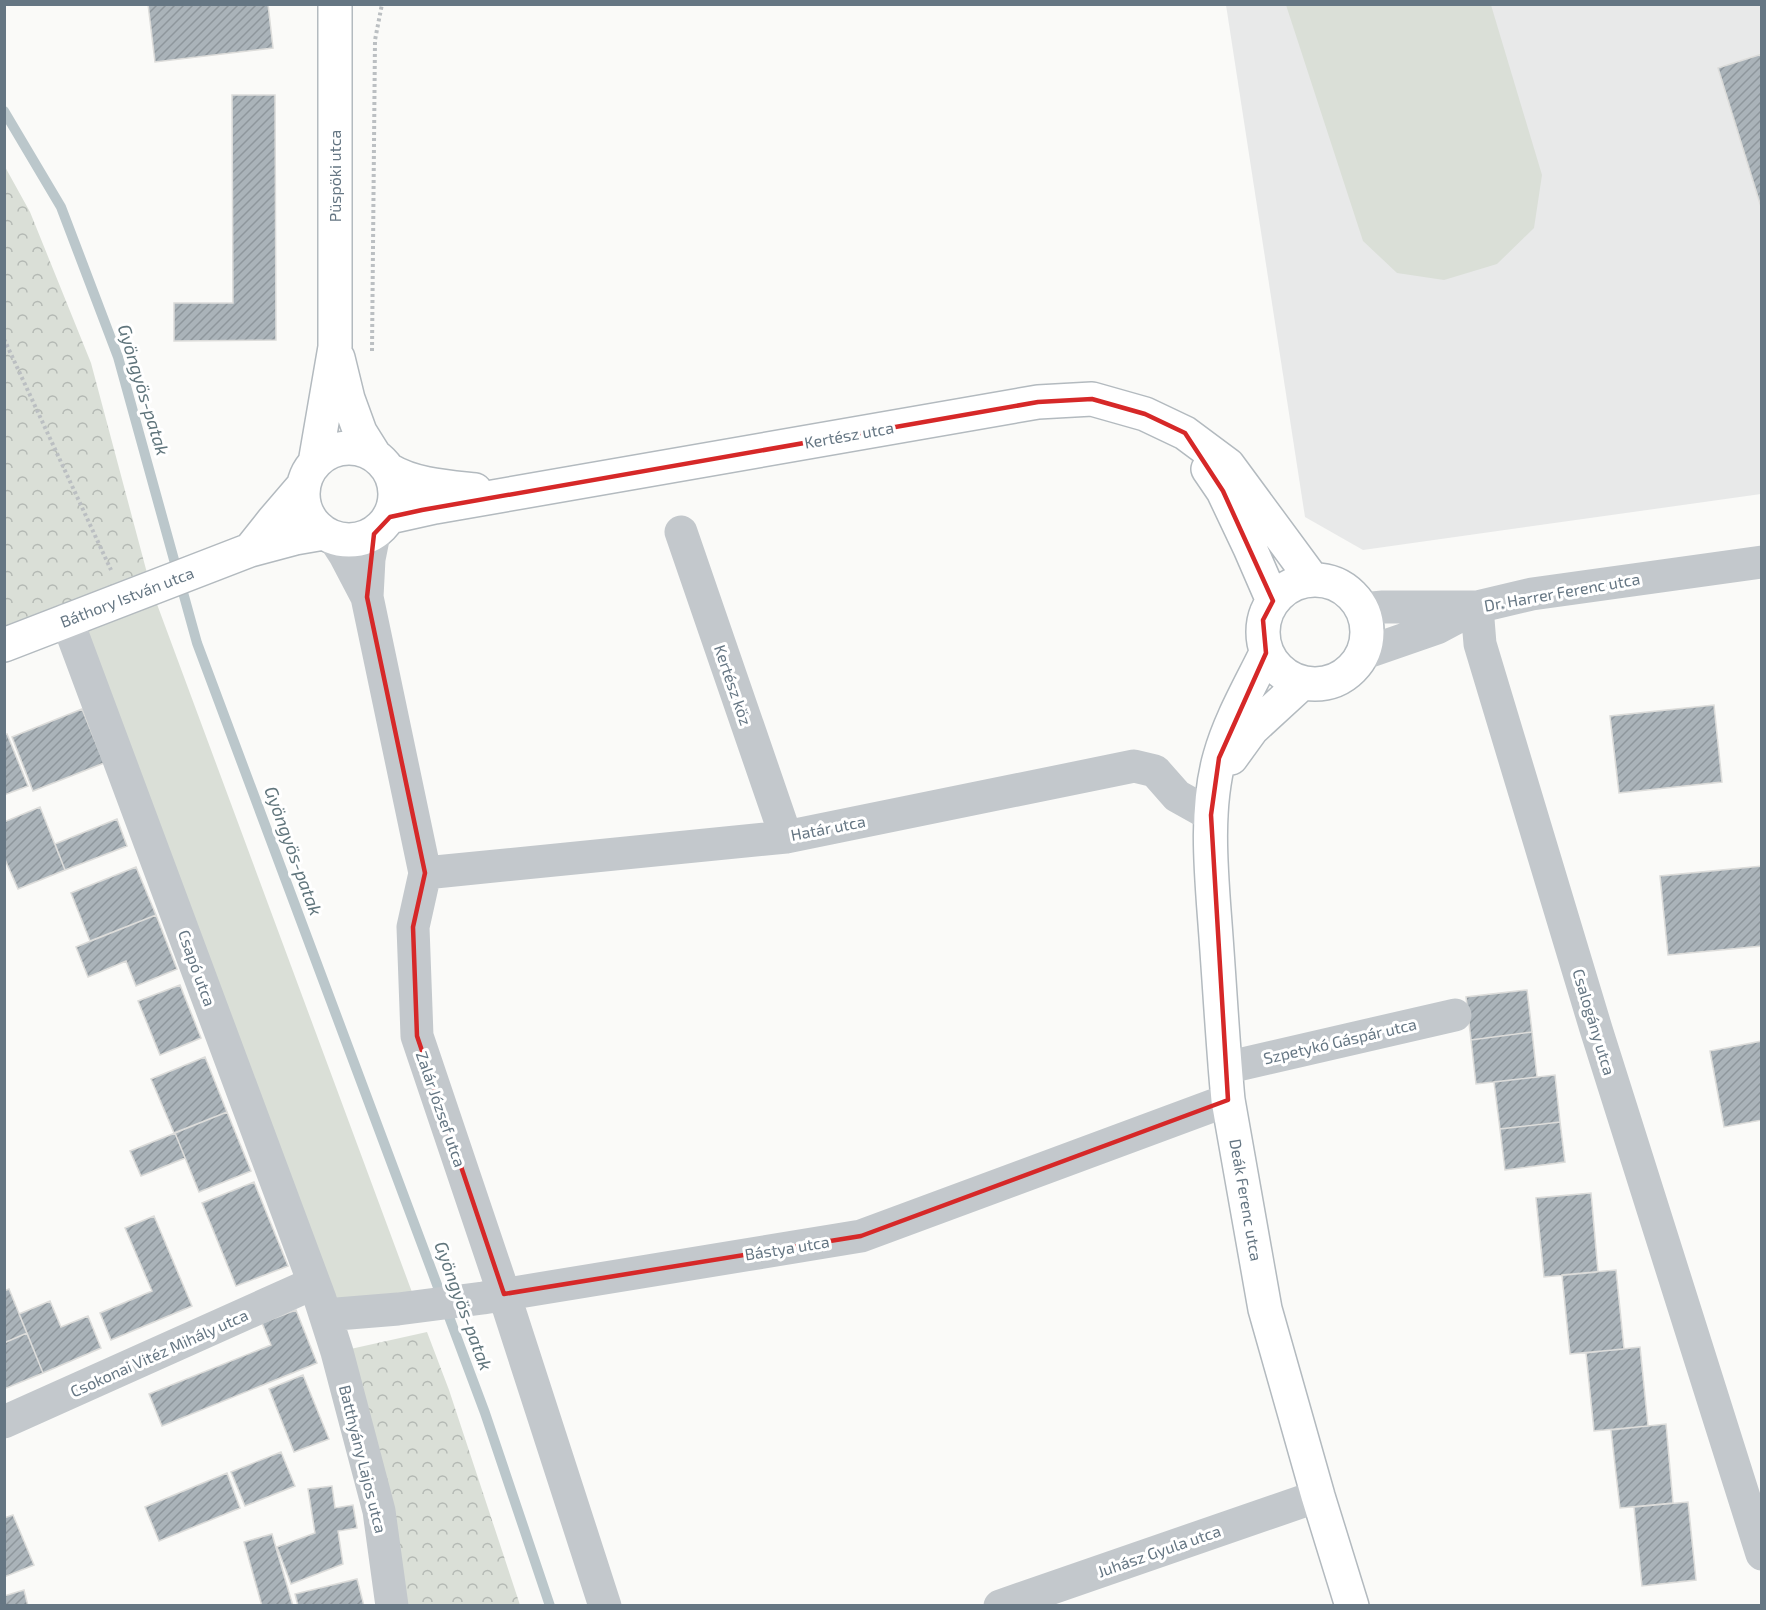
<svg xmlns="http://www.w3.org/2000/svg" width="1766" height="1610" viewBox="0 0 1766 1610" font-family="'Exo 2',sans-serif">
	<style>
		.built { fill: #e8e9e9 }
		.grass { fill: #dadfd7 }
		.park { fill: url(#park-crowns) }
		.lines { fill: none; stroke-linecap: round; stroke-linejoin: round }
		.stream { stroke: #bbc7cb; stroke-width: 10 }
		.building { fill: url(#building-hatch); stroke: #dcdcda; stroke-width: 1.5 }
		.secondary-casing { stroke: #b3babf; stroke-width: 36 }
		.path { stroke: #bbbfc2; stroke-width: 4; stroke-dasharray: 3 3; stroke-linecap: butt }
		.street { stroke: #c3c8cc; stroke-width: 33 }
		.secondary { stroke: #fff; stroke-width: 33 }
		.marked { fill: none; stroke: #d62828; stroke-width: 4.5; stroke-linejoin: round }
		.labels { text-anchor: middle; stroke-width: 6; stroke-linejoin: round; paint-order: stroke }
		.street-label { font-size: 16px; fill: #657683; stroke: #fff }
		.water-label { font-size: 18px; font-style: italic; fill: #60757c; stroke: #fff }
	</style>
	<defs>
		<pattern id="park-crowns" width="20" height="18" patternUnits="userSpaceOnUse" patternTransform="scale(1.5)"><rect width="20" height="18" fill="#dadfd7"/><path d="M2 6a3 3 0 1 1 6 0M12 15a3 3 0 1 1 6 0" fill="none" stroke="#b4b9b4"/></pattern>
		<pattern id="building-hatch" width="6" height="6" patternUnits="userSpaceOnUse" patternTransform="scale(1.5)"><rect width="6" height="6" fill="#aab3b9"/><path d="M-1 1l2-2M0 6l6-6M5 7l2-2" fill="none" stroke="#8e969c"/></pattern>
	</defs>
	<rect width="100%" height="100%" fill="#fafaf8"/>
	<path class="built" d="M 1226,5 L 1761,5 L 1761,494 L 1363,550 L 1305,517 Z"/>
	<path class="grass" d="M 1286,5 L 1491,5 L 1542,175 L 1534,228 L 1497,264 L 1444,280 L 1397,273 L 1363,241 Z
		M 151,588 L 416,1303 L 320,1299 L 67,620 Z"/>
	<path class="park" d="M 4,165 L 30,212 L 91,363 L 151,588 L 4,645 Z
		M 427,1332 L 449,1390 L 520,1605 L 392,1605 L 337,1352 Z"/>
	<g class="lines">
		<path class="stream" d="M 4,111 L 61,207 L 118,357 L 197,643 L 485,1413 L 550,1606"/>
	</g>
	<path class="building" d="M 148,4 L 268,4 L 273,48 L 155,62 Z
		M 1762,54 L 1762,210 L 1718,68 Z
		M 232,95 L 275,95 L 276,340 L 174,341 L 174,303 L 233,303 Z
		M 1714,705 L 1722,782 L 1619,793 L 1610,716 Z
		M 82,709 L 104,763 L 33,791 L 12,737 Z
		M 7,734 L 28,786 L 4,795 L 4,735 Z
		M 40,807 L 65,870 L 18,889 L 4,857 L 4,822 Z
		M 117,819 L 127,846 L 65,870 L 55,844 Z
		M 1762,866 L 1762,946 L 1668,955 L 1660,876 Z
		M 136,867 L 156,915 L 90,941 L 71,893 Z
		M 156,915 L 177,969 L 136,986 L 126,961 L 88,977 L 76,947 Z
		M 180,985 L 201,1038 L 160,1055 L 138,1001 Z
		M 1527,990 L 1532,1032 L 1471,1040 L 1466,997 Z
		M 1532,1032 L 1537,1077 L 1476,1084 L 1471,1040 Z
		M 1762,1041 L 1762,1120 L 1724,1127 L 1710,1051 Z
		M 205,1057 L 227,1112 L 174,1133 L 151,1079 Z
		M 1555,1075 L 1560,1122 L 1500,1129 L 1494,1082 Z
		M 227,1112 L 251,1171 L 199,1192 L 175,1133 Z
		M 1560,1122 L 1565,1162 L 1505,1170 L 1500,1129 Z
		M 175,1133 L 185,1158 L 141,1176 L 130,1151 Z
		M 254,1182 L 288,1266 L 236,1286 L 202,1203 Z
		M 1591,1193 L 1598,1272 L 1544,1277 L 1536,1198 Z
		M 154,1216 L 192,1306 L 111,1340 L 100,1313 L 152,1291 L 125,1228 Z
		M 1616,1270 L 1624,1349 L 1570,1354 L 1562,1275 Z
		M 9,1289 L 27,1333 L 6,1342 L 4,1338 L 4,1291 Z
		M 50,1301 L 61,1327 L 88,1316 L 101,1348 L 43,1373 L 19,1314 Z
		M 296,1310 L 317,1363 L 162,1426 L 149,1394 L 271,1345 L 262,1323 Z
		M 27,1333 L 43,1373 L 4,1389 L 4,1343 Z
		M 1640,1347 L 1648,1426 L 1594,1431 L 1586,1353 Z
		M 303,1375 L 329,1439 L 294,1452 L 269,1389 Z
		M 1666,1424 L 1673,1503 L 1620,1508 L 1611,1430 Z
		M 281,1452 L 295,1486 L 245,1506 L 231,1472 Z
		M 227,1473 L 240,1508 L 159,1541 L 145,1507 Z
		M 332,1486 L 335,1508 L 353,1505 L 357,1528 L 338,1531 L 343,1564 L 291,1584 L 277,1547 L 315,1533 L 308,1489 Z
		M 1688,1502 L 1696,1580 L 1642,1586 L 1634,1507 Z
		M 13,1515 L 34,1565 L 4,1577 L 4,1518 Z
		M 272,1534 L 293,1606 L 262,1606 L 244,1542 Z
		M 357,1579 L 364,1606 L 298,1606 L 295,1594 Z
		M 24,1590 L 28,1606 L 4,1606 L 4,1596 Z"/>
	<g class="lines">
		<g class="secondary-casing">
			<path id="secondary" d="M 338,358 L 348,399 L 360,432 L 375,456
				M303 494a46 46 0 1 1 92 0a46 46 0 1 1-92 0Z
				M 315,463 L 335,347 L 335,4
				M 1208,469 L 1223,491 L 1250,548 L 1273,601
				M 389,470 C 414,485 446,487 475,490
				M 390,517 L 435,507 L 1038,402 L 1092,399 L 1145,414 L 1185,433 L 1228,465 L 1312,579
				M 250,550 L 273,521 L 303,486
				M1263 632a52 52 0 1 1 104 0a52 52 0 1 1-104 0Z
				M 4,645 L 250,550 L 295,538 L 324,533
				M 1266,653 C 1250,686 1230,720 1220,756 C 1204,812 1212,880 1216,937 C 1220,992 1223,1046 1228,1100 L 1265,1309 L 1318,1496 L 1352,1606
				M 1231,758 L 1252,729 L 1302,683"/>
		</g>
		<path class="path" d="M 4,339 L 111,570
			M 372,351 L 375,40 L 382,4"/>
		<path class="street" d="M 681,532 L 786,837
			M 334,538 L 345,555 L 367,597 L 425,873 L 413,927 L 417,1036 L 504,1294 L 605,1606
			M 367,597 L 369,559 L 374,534
			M 1477,607 L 1480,644 L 1596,1029 L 1762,1554
			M 1362,609 L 1383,607 L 1477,607 L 1532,594 L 1762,562
			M 67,620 L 320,1299 L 337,1352 L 379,1511 L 392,1606
			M 1362,654 L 1437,628 L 1467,612
			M 425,873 L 786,837 L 1134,766 L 1155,771 L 1177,796 L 1211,815
			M 1225,1068 L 1455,1015
			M 325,1315 L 398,1309 L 483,1298 L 861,1236 L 1228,1100
			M 4,1422 L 314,1283
			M 1000,1606 L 1318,1496"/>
		<use href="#secondary" class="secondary"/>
	</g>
	<path class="marked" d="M 1092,399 L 1145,414 L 1185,433 L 1223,491 L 1273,601 L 1263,620 L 1266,653 L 1219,758 L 1211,815 L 1228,1100 L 861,1236 L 504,1294 L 417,1036 L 413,927 L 425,873 L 367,597 L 374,534 L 390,517 L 422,510 L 1038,402 Z"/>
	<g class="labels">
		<g class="street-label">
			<text transform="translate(335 176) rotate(-90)" y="6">Püspöki utca</text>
			<text transform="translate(849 435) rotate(-10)" y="6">Kertész utca</text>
			<text transform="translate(1562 592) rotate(-10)" y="6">Dr. Harrer Ferenc utca</text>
			<text transform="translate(127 597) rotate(-21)" y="6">Báthory István utca</text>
			<text transform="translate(733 685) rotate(71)" y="6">Kertész köz</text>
			<text transform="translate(828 828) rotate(-11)" y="6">Határ utca</text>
			<text transform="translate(197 968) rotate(70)" y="6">Csapó utca</text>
			<text transform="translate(1594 1022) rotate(73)" y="6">Csalogány utca</text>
			<text transform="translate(1340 1041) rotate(-13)" y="6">Szpetykó Gáspár utca</text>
			<text transform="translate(441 1109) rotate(71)" y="6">Zalár József utca</text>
			<text transform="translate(1246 1200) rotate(80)" y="6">Deák Ferenc utca</text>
			<text transform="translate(787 1248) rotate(-9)" y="6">Bástya utca</text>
			<text transform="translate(159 1353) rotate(-24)" y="6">Csokonai Vitéz Mihály utca</text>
			<text transform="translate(363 1459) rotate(76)" y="6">Batthyány Lajos utca</text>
			<text transform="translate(1159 1551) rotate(-19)" y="6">Juhász Gyula utca</text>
		</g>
		<g class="water-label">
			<text transform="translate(143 390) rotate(73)" y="6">Gyöngyös-patak</text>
			<text transform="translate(293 851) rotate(70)" y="6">Gyöngyös-patak</text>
			<text transform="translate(463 1306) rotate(70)" y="6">Gyöngyös-patak</text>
		</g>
	</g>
	<rect width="1766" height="1610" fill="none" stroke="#657683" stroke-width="12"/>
</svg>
